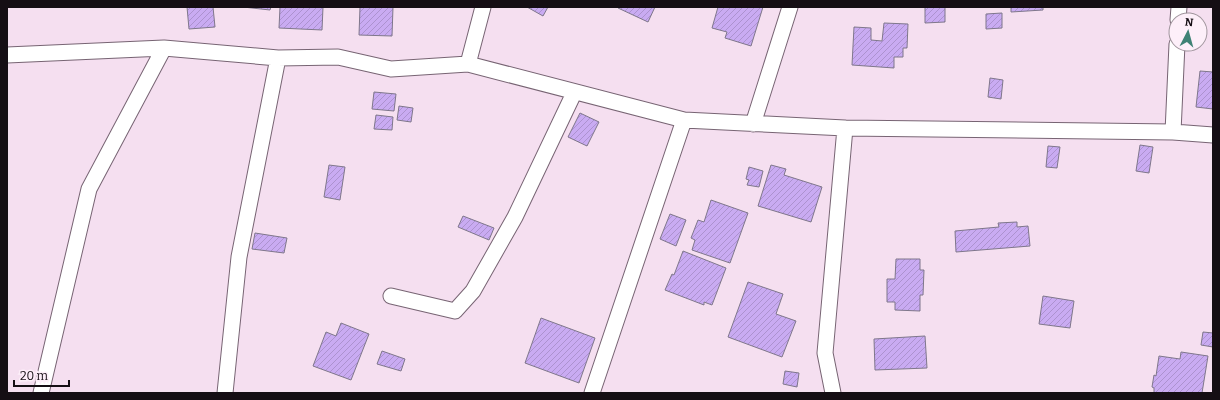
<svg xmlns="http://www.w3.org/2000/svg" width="1220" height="400" viewBox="0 0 1220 400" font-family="Bitter,serif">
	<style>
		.building { fill: url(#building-hatch); stroke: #7f778b }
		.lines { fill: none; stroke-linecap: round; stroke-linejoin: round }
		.street-casing { stroke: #776473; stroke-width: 17 }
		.street { stroke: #fff; stroke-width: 15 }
	</style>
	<defs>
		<pattern id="building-hatch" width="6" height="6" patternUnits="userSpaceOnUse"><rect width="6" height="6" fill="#c9abf2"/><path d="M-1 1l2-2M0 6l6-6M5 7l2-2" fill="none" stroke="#ac92cf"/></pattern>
	</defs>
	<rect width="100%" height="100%" fill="#f5dff0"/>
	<path class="building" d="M 187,7 L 213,7 L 215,27 L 189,29 Z
		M 243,7 L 271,7 L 270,10 Z
		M 280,7 L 323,7 L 322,30 L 279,28 Z
		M 360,7 L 393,7 L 392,36 L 359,35 Z
		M 527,7 L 548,7 L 543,16 Z
		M 618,7 L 655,7 L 648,22 L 618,8 Z
		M 718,7 L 763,7 L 751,46 L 725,38 L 727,32 L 712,28 Z
		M 925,7 L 945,7 L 945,22 L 925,23 Z
		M 1011,7 L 1043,7 L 1043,10 L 1011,12 Z
		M 1002,13 L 1002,28 L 986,29 L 986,14 Z
		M 884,23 L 908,24 L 907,48 L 903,48 L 903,57 L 894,57 L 894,68 L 852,65 L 854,27 L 871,28 L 871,40 L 882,41 Z
		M 1200,71 L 1213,72 L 1213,109 L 1196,107 Z
		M 990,78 L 1003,80 L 1001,99 L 988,97 Z
		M 374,92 L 396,94 L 394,111 L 372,109 Z
		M 399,106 L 413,108 L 411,122 L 397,120 Z
		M 580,113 L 599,122 L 587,146 L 568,137 Z
		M 376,115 L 393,117 L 392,130 L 374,129 Z
		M 1140,145 L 1153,147 L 1149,173 L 1136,171 Z
		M 1048,146 L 1060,147 L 1057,168 L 1046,167 Z
		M 329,165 L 345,167 L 340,200 L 324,197 Z
		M 771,165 L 786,169 L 784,175 L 822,187 L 811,222 L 758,206 Z
		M 749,167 L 763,171 L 759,187 L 747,185 L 749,180 L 746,179 Z
		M 711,200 L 748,213 L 730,263 L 692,250 L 695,240 L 691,238 L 698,220 L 704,222 Z
		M 670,214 L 686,220 L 676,246 L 660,239 Z
		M 463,216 L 494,228 L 489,240 L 458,227 Z
		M 1017,222 L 1017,227 L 1028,226 L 1030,246 L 956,252 L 955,231 L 999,227 L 998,223 Z
		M 255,233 L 287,238 L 284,253 L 252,249 Z
		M 683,251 L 726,268 L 712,305 L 704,302 L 704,305 L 665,290 L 672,274 L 674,275 Z
		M 896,259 L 920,259 L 920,270 L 924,270 L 923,295 L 920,295 L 920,311 L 895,310 L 895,302 L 887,302 L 887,279 L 895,279 Z
		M 748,282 L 783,294 L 776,314 L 796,321 L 782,357 L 728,337 Z
		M 1043,296 L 1074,301 L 1070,328 L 1039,324 Z
		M 541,318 L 595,338 L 579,383 L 525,363 Z
		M 341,323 L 369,334 L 351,380 L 313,366 L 326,332 L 336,336 Z
		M 1203,332 L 1213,333 L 1213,347 L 1201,345 Z
		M 925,336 L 927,368 L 875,370 L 874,339 Z
		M 382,351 L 405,359 L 401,371 L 377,364 Z
		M 1181,352 L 1208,356 L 1202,393 L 1154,393 L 1154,388 L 1152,387 L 1154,375 L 1156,376 L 1159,356 L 1180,359 Z
		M 785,371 L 799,373 L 797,387 L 783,384 Z"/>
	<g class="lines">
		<g class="street-casing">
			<path id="street" d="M 1178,20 L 1179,7
				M 7,55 L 164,48 L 278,58 L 338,57 L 391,69 L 468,64 L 684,120 L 845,128 L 1173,132 L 1213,135
				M 468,64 L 483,7
				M 753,124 L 790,7
				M 1173,132 L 1177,44
				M 391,296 L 455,311 L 473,291 L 515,217 L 574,93
				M 41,393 L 89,189 L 164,48
				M 225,393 L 239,257 L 278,58
				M 592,393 L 684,120
				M 833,393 L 825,353 L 845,128"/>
		</g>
		<use href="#street" class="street"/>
	</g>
	<rect width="1220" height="400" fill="none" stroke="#150e14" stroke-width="16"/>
	<g transform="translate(1188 32) rotate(6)"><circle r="19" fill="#fdeff9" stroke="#a0959d"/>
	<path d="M0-3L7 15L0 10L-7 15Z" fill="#3f8275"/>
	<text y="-6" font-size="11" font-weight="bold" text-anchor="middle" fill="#150e14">N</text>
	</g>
	<path d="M14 380v6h55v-6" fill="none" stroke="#150e14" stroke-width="2"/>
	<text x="20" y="380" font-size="12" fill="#150e14" stroke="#fdeff9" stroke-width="3" paint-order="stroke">20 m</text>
</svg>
